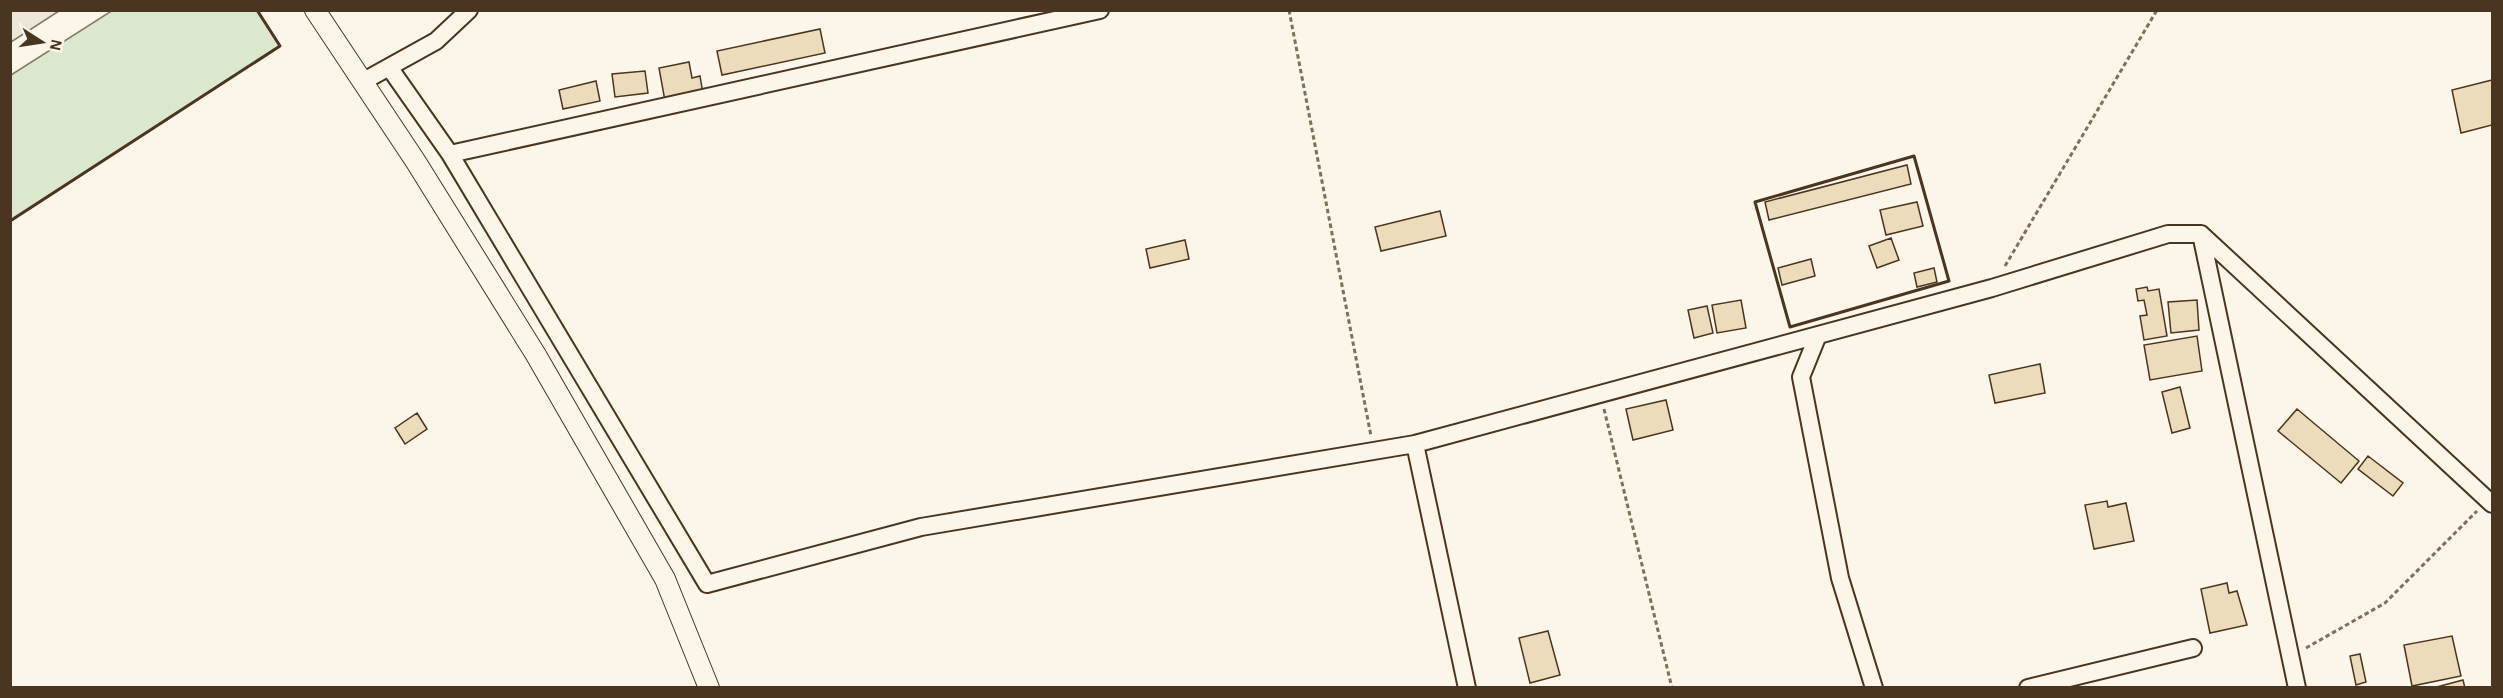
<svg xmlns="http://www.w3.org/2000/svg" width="2503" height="698" viewBox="0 0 2503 698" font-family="'Alegreya Sans',sans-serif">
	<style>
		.green { fill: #dce7d0; stroke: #887966; stroke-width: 1.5 }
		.parking { fill: #ede7d9; stroke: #887966; stroke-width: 1.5 }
		.building { fill: #ecdcbc; stroke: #4a3520; stroke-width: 1.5 }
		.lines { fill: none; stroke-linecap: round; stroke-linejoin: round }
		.minor-casing { stroke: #4a3520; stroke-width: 20 }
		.tertiary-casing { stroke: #4a3520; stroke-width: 22 }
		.path { stroke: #7f6f5c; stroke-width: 3; stroke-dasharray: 4.5 3; stroke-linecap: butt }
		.minor { stroke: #fbf6e9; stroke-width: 16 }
		.tertiary { stroke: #fbf6e9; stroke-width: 20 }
		.wall { stroke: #4a3520; stroke-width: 3 }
	</style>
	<rect width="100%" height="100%" fill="#fbf6e9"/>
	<path class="green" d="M 113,10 L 257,11 L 280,46 L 11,221 L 11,75 Z"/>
	<path class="parking" d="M 11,10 L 59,10 L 59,11 L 11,42 Z"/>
	<path class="building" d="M 820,29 L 825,53 L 722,75 L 717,51 Z
		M 689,62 L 692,78 L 700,76 L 703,94 L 665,101 L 659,68 Z
		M 645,71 L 648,93 L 615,97 L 612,74 Z
		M 2492,80 L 2492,125 L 2461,133 L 2452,90 Z
		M 596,81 L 600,101 L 563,109 L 559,90 Z
		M 1907,165 L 1911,184 L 1769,220 L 1765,202 Z
		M 1917,202 L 1923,226 L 1886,235 L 1880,210 Z
		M 1440,211 L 1446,236 L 1381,251 L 1375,227 Z
		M 1891,238 L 1899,260 L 1877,268 L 1869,246 Z
		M 1185,240 L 1189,259 L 1150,268 L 1146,249 Z
		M 1811,259 L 1815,276 L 1782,285 L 1778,268 Z
		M 1934,268 L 1937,282 L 1917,287 L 1914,273 Z
		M 2147,287 L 2148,291 L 2159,289 L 2167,336 L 2144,340 L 2140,316 L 2147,315 L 2144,300 L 2138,301 L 2136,289 Z
		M 1741,300 L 1746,328 L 1717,333 L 1712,305 Z
		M 2197,300 L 2199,330 L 2171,333 L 2168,302 Z
		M 1707,306 L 1713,333 L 1694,338 L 1688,310 Z
		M 2197,336 L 2202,371 L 2150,380 L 2144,345 Z
		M 2040,364 L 2045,393 L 1995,403 L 1989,375 Z
		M 2180,387 L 2190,428 L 2172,433 L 2162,392 Z
		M 1666,400 L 1673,430 L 1633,440 L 1626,409 Z
		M 2297,409 L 2359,461 L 2341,483 L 2278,431 Z
		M 417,413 L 427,429 L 405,444 L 395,428 Z
		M 2368,456 L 2403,483 L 2393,496 L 2358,469 Z
		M 2107,501 L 2108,507 L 2126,503 L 2134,541 L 2094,549 L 2085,505 Z
		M 2227,583 L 2229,593 L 2237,591 L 2247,625 L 2210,633 L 2201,589 Z
		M 1548,631 L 1560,675 L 1530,683 L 1519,638 Z
		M 2452,636 L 2461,676 L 2412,686 L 2404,645 Z
		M 2360,654 L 2366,682 L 2356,685 L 2350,656 Z
		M 2463,680 L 2465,688 L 2433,688 Z"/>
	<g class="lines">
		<g class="minor-casing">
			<path id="minor" d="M 389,67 L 450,154 L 707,584 L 921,527 L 1415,444 L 1992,288 L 2168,234 L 2201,234 L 2492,504
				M 362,82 L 436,41 L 469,10
				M 450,154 L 1100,10
				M 2201,234 L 2297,688
				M 1818,335 L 1801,377 L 1840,578 L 1874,688
				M 1415,444 L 1467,688
				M 2028,688 L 2193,648"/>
		</g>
		<g class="tertiary-casing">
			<path id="tertiary" d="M 315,10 L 416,162 L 536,355 L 665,579 L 709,688"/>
		</g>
		<path class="path" d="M 1289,10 L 1371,436
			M 2005,266 L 2157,10
			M 1604,409 L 1672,688
			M 2306,648 L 2385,603 L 2477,511"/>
		<use href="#minor" class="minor"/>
		<use href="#tertiary" class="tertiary"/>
		<path class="wall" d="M 1914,156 L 1949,281 L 1790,327 L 1755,202 Z
			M 10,221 L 280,46 L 257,10"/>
	</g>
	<rect width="2503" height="698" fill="none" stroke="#4a3520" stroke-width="24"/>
	<g transform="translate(42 42) rotate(102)" stroke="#fbf6e9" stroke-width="4.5" paint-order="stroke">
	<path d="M0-4.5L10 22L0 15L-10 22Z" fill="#4a3520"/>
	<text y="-9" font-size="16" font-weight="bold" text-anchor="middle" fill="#4a3520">N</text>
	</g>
</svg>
